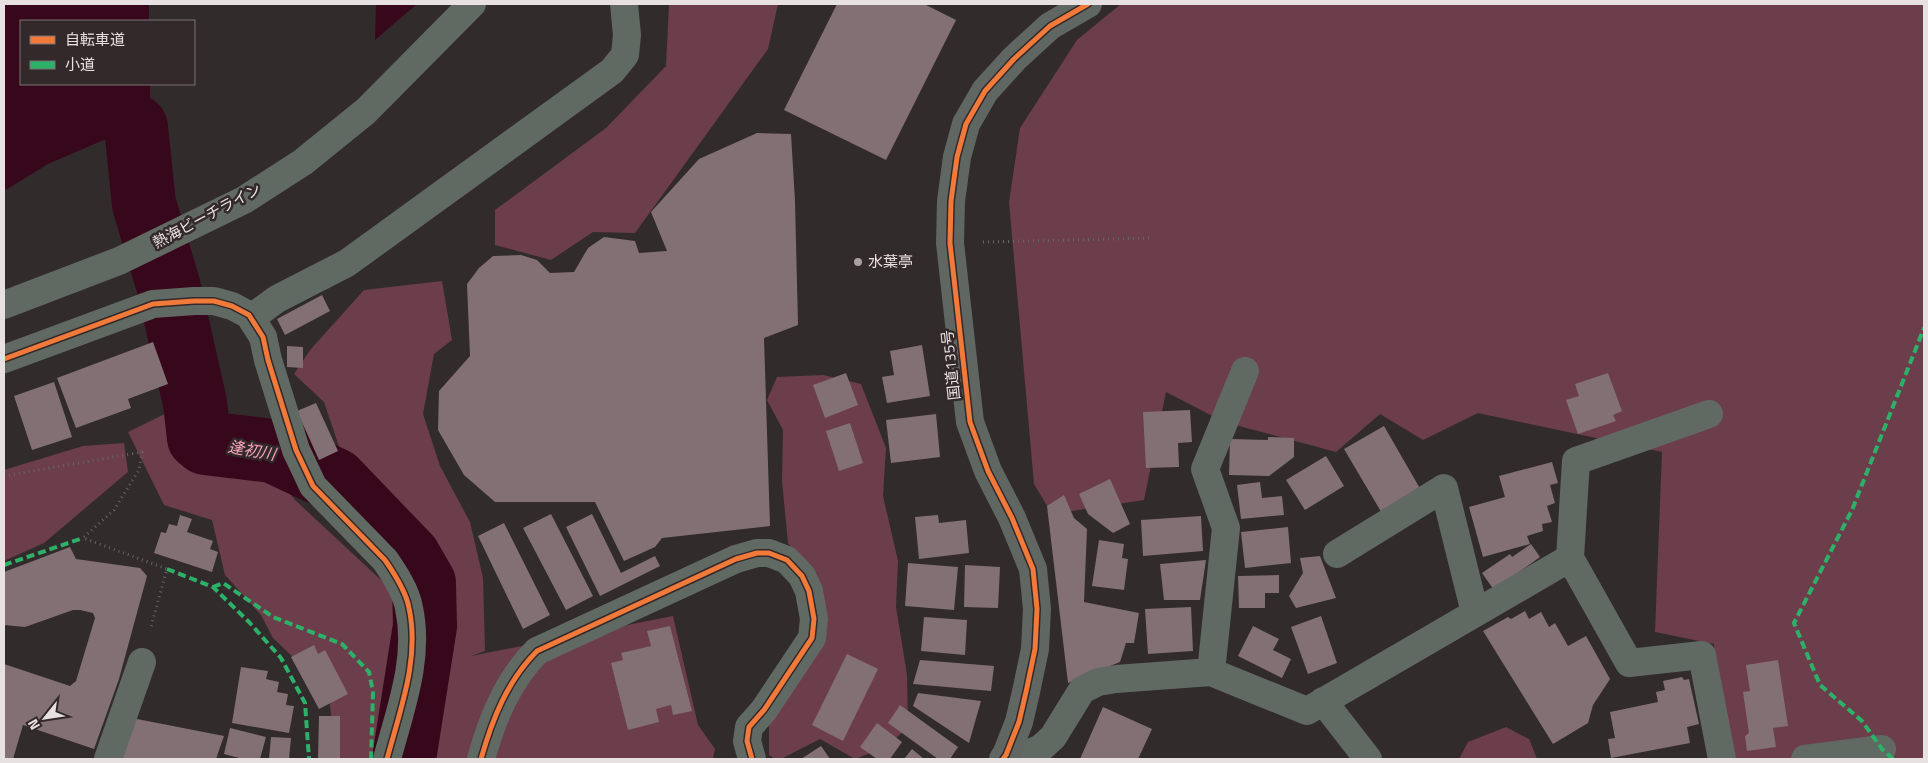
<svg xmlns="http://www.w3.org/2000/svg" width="1928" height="763" viewBox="0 0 1928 763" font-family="'Titillium Web','Noto Sans JP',sans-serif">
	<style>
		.green { fill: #6c3e4b }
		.water { fill: #37081b }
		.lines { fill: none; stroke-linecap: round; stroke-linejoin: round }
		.river { stroke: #37081b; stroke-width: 64 }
		.building { fill: #827074 }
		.path { stroke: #636663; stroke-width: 3; stroke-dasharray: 1 4; stroke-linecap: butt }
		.minor { stroke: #616963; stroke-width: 28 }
		.highway { stroke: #606661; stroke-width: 28 }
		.quiet { stroke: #2db169; stroke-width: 4; stroke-dasharray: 8 4; stroke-linecap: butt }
		.cycleway-casing { stroke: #33292b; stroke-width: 8 }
		.cycleway { stroke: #f17a3a; stroke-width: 5 }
		.poi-dot { fill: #a8a1a2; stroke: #33292b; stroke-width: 2 }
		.labels { text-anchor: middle; stroke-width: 5; stroke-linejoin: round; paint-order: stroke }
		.street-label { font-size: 15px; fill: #e8e1e2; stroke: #33292b }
		.poi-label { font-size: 15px; fill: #e8e1e2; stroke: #33292b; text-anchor: start }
		.water-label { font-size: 16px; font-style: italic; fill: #fca5bc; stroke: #33292b }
	</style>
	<rect width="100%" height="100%" fill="#312b2c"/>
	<path class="green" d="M 669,4 L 778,4 L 768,49 L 635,233 L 593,232 L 551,260 L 495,245 L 495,210 L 606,128 L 666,66 Z
		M 1121,4 L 1924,4 L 1924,759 L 1713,759 L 1714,644 L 1655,632 L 1662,452 L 1478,413 L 1423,440 L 1380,414 L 1336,452 L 1224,422 L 1166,392 L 1144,500 L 1052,514 L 1034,484 L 1009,202 L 1020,128 L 1077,40 Z
		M 442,281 L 452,340 L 434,354 L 423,414 L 440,466 L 470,522 L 483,578 L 485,651 L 471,656 L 673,616 L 698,725 L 715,749 L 713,759 L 336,759 L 327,679 L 296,660 L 273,638 L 261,615 L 225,575 L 212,520 L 164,505 L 128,432 L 175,409 L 195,411 L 235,425 L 295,500 L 451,645 L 436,629 L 363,518 L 324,402 L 294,374 L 311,349 L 364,290 Z
		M 823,375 L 861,384 L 886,448 L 883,496 L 898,561 L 896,607 L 907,675 L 908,727 L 886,747 L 855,759 L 820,739 L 781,759 L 775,759 L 769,755 L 769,722 L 822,645 L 810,573 L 788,543 L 782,481 L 783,430 L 767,400 L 777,377 Z
		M 124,443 L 128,472 L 44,543 L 4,561 L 4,470 L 83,446 Z
		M 1506,727 L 1529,739 L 1537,759 L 1459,759 L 1468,742 Z"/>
	<path class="water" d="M 4,4 L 149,4 L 149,21 L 21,21 L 21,84 L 150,84 L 150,120 L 48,164 L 4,191 Z
		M 376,4 L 417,4 L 375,40 Z"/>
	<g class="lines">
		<path class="river" d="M 136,127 L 144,204 L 169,288 L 195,403 L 199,438 L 205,443 L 273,451 L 335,480 L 409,557 L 424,583 L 425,626 L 404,759"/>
	</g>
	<path class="building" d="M 837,4 L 924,4 L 956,20 L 886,160 L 784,110 Z
		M 757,133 L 791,134 L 795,201 L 798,325 L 764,338 L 770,526 L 662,538 L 655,547 L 624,561 L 595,502 L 495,502 L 464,475 L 438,430 L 439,391 L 470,356 L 467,284 L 479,268 L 493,256 L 521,255 L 537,260 L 550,273 L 574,272 L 588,248 L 604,237 L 635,241 L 639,253 L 667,251 L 651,212 L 699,159 Z
		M 322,295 L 330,311 L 285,335 L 277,319 Z
		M 153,342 L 168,384 L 128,399 L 131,408 L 76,428 L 57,378 Z
		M 922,345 L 930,396 L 887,403 L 882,377 L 894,375 L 890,351 Z
		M 287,346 L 303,347 L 303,368 L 287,367 Z
		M 846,373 L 858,405 L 825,418 L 813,385 Z
		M 1608,373 L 1622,411 L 1613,415 L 1616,421 L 1578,434 L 1566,400 L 1579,396 L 1575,384 Z
		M 54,382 L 72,437 L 32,450 L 14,396 Z
		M 316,403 L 338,451 L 319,460 L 297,411 Z
		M 1190,410 L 1192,442 L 1178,443 L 1179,467 L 1146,468 L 1143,412 Z
		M 936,414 L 940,457 L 891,463 L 886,420 Z
		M 850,423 L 863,463 L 839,471 L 826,431 Z
		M 1384,426 L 1422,492 L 1383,515 L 1344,449 Z
		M 1268,437 L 1294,438 L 1294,457 L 1269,476 L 1229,475 L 1230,439 L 1268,440 Z
		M 1326,456 L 1344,486 L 1305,510 L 1286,480 Z
		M 1552,462 L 1558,483 L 1550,485 L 1555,503 L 1547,506 L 1552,522 L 1542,524 L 1543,531 L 1527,536 L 1530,544 L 1483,557 L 1469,507 L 1505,497 L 1499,476 Z
		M 1110,479 L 1130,524 L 1113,533 L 1088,514 L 1079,494 Z
		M 1260,482 L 1262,498 L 1282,496 L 1284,515 L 1241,519 L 1237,485 Z
		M 1064,495 L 1074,518 L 1087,529 L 1084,602 L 1139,613 L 1134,643 L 1126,643 L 1120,662 L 1068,683 L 1047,506 Z
		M 551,514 L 593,596 L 566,610 L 523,528 Z
		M 592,514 L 621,573 L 655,556 L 660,566 L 600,596 L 566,527 Z
		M 180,515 L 192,519 L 187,532 L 213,541 L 210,549 L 218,552 L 212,572 L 154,553 L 161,532 L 166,533 L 169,524 L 177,526 Z
		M 938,515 L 939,523 L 966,520 L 969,553 L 919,559 L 915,517 Z
		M 1201,516 L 1203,551 L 1143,556 L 1141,520 Z
		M 504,523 L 550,615 L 523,629 L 478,536 Z
		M 1288,527 L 1291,563 L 1245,568 L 1241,532 Z
		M 1099,540 L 1124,544 L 1122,558 L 1128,559 L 1124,590 L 1092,586 Z
		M 1531,544 L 1540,557 L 1494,590 L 1482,573 L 1510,554 L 1512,557 Z
		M 70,547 L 76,559 L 140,568 L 147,576 L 119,679 L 94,749 L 23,725 L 13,759 L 4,759 L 4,664 L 70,686 L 76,681 L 95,618 L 93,613 L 80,610 L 73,610 L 25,627 L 4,625 L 4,572 Z
		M 1320,556 L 1336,598 L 1296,608 L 1289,596 L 1303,573 L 1300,558 Z
		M 1206,560 L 1200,600 L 1164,600 L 1160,564 Z
		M 908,563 L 958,567 L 954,610 L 905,606 Z
		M 965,565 L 1000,567 L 998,608 L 964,607 Z
		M 1279,575 L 1279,593 L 1265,593 L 1265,608 L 1239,608 L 1238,576 Z
		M 1191,607 L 1193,651 L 1148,654 L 1145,609 Z
		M 1525,611 L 1529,619 L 1541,612 L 1549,627 L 1555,623 L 1568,646 L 1586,636 L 1610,679 L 1593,705 L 1588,723 L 1553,744 L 1483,631 L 1508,617 L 1511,619 Z
		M 1321,616 L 1337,663 L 1308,674 L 1291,627 Z
		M 924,617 L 967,620 L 965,655 L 921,651 Z
		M 670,626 L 692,711 L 673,715 L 671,705 L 656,709 L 659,722 L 628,730 L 611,663 L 623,660 L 621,653 L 651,646 L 647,631 Z
		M 1253,626 L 1279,639 L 1273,650 L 1291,659 L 1282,678 L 1238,656 Z
		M 314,645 L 318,654 L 325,650 L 348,694 L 319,709 L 291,657 Z
		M 847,654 L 878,669 L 843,741 L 812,725 Z
		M 920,660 L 994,666 L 991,691 L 913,684 Z
		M 1778,660 L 1788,726 L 1773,728 L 1776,747 L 1747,751 L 1745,736 L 1749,733 L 1743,692 L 1750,691 L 1746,665 Z
		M 241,667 L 268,671 L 266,679 L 279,682 L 277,692 L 288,694 L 286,705 L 294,706 L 289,733 L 232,723 Z
		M 1682,677 L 1684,680 L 1689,679 L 1699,724 L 1687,727 L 1690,743 L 1611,758 L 1608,739 L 1615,738 L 1610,712 L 1658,702 L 1656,692 L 1665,690 L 1663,681 Z
		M 918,693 L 981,701 L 969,743 L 913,706 Z
		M 900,705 L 958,747 L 950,759 L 938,759 L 888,723 Z
		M 1103,707 L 1152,729 L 1138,759 L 1080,759 Z
		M 319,716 L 340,716 L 340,759 L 318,759 Z
		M 132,718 L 224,736 L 216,759 L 118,759 Z
		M 877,723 L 902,742 L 890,759 L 877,759 L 860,747 Z
		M 230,728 L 266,737 L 260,759 L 243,759 L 224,754 Z
		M 271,737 L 291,738 L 289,759 L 269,759 Z
		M 821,746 L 830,759 L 801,759 Z
		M 912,749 L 924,759 L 904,759 Z"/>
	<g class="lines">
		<path class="path" d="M 983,242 L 1152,238
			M 4,476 L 142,452 L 139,470 L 114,510 L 83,538 L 167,569 L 150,630"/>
		<path class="minor" d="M 4,305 L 119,261 L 244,200 L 303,162 L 366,111 L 472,4
			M 251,318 L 277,299 L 347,263 L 612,71 L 625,55 L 627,35 L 624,4
			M 4,359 L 153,304 L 194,301 L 214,301 L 232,306 L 249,315 L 263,337 L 268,360 L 296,450 L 313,486 L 385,560 C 394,573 406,591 409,608 C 420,659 400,710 387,759
			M 1337,554 L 1444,488 L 1475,613
			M 1570,558 L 1629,663 L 1702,655 L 1722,759
			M 1211,672 L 1226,528 L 1205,469 L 1245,371
			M 1323,701 L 1368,759
			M 1006,755 L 1020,757 L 1041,748 L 1053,737 L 1082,690 L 1098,682 L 1116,679 L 1211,672 L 1307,711 L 1570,558 L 1576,461 L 1709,414
			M 108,759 L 142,662
			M 481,759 C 492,720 507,681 537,651 L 736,559 L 757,553 L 769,553 L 787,560 L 802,576 L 809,591 L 814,619 L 812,638 L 764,710 L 749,727 L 747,741 L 752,759
			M 1805,759 L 1882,749"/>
		<path class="highway" d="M 1003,759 L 1006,755 L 1019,722 L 1026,692 L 1035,649 L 1037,609 L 1033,569 L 1012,518 L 988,471 L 970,422 L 950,243 L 951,201 L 957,157 L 966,124 L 985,91 L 1014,59 L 1050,26 L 1088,4"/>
		<path class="quiet" d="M 4,565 L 83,538
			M 167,569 L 213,587 L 249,622 L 281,658 L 305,703 L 309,759
			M 213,587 L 223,583 L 273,617 L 342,644 L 369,672 L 373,692 L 371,759
			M 1893,759 L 1882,749 L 1862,721 L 1820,685 L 1794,623 L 1852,510 L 1924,328"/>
		<g class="cycleway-casing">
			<path id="cycleway" d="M 4,359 L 153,304 L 194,301 L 214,301 L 232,306 L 249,315 L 263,337 L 268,360 L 296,450 L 313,486 L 385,560 C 394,573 406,591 409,608 C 420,659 400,710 387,759
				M 481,759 C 492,720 507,681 537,651 L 736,559 L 757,553 L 769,553 L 787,560 L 802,576 L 809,591 L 814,619 L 812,638 L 764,710 L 749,727 L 747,741 L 752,759
				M 1003,759 L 1006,755 L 1019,722 L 1026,692 L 1035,649 L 1037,609 L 1033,569 L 1012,518 L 988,471 L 970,422 L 950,243 L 951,201 L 957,157 L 966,124 L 985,91 L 1014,59 L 1050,26 L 1088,4"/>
		</g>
		<use href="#cycleway" class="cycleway"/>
	</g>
	<circle class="poi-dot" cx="858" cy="262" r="5"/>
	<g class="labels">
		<g class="street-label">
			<text transform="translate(207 216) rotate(-28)" y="5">熱海ビーチライン</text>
			<text transform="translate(951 365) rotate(-96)" y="5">国道135号</text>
		</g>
		<g class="poi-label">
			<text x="868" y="267">水葉亭</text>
		</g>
		<g class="water-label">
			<text transform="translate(252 450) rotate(10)" y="6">逢初川</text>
		</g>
	</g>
	<rect width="1928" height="763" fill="none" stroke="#e8e1e2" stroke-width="10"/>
	<rect x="20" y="20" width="175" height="65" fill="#33292b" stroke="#7b7374"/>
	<rect x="30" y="36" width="25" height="8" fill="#f17a3a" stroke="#7b7374"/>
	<text x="65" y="45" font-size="15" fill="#e8e1e2">自転車道</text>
	<rect x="30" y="61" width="25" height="8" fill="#2db169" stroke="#7b7374"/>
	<text x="65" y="70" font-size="15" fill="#e8e1e2">小道</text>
	<g transform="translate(45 718) rotate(240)" stroke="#33292b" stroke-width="4" paint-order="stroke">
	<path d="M0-4L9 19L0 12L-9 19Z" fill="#e8e1e2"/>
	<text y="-8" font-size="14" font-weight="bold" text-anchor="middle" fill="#e8e1e2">N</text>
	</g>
</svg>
